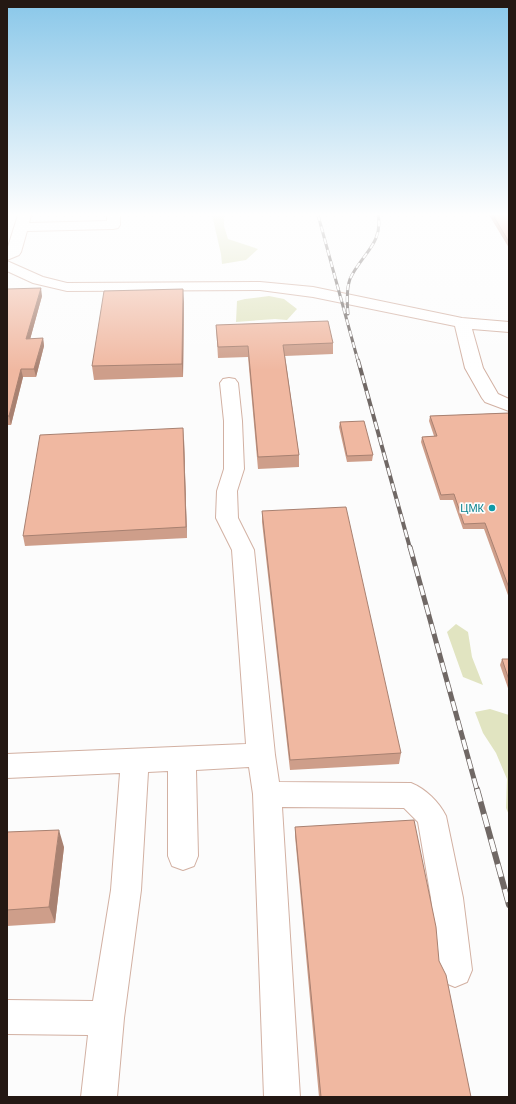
<svg xmlns="http://www.w3.org/2000/svg" width="516" height="1104" viewBox="0 0 516 1104" font-family="Helvetica,sans-serif">
	<style>
		.green { fill: #e1e4c1 }
		.lines { fill: none; stroke-linecap: round; stroke-linejoin: round }
		.minor-casing { stroke: #d2b0a2; stroke-width: 2 }
		.minor { fill: #fff; fill-rule: evenodd }
		.rail-far3-casing { stroke: #706865; stroke-width: 3 }
		.rail-far2-casing { stroke: #706865; stroke-width: 4 }
		.rail-far1-casing { stroke: #706865; stroke-width: 5 }
		.rail-casing { stroke: #706865; stroke-width: 6 }
		.rail-far3 { stroke: #fcfcfc; stroke-width: 2; stroke-dasharray: 6; stroke-linecap: butt }
		.rail-far2 { stroke: #fcfcfc; stroke-width: 2.5; stroke-dasharray: 8; stroke-linecap: butt }
		.rail-far1 { stroke: #fcfcfc; stroke-width: 3.5; stroke-dasharray: 10; stroke-linecap: butt }
		.rail { stroke: #fcfcfc; stroke-width: 4.5; stroke-dasharray: 13; stroke-linecap: butt }
		.wall { fill: #ce9e8a }
		.shaded-wall { fill: #a88171 }
		.building { fill: #f0b8a1; stroke: #a88171 }
		.culture-dot { fill: #0f9aa8; stroke: #fcfcfc; stroke-width: 1.5 }
		.labels { text-anchor: middle; stroke-width: 3.5; stroke-linejoin: round; paint-order: stroke }
		.culture-label { font-size: 11px; fill: #0d838f; stroke: #fcfcfc; text-anchor: end }
	</style>
	<rect width="100%" height="100%" fill="#fcfcfc"/>
	<path class="green" d="M 212,215 L 224,215 L 224,226 L 228,239 L 258,249 L 246,260 L 222,264 L 221,254 Z
		M 269,296 L 284,299 L 297,309 L 287,320 L 275,319 L 236,322 L 237,301 L 245,299 Z
		M 456,624 L 468,632 L 472,657 L 483,685 L 463,677 L 447,632 Z
		M 490,709 L 509,715 L 509,815 L 506,808 L 507,779 L 496,753 L 483,733 L 475,712 Z"/>
	<g class="lines">
		<g class="minor-casing">
			<path id="minor" d="M 18,215 L 31,215 L 29,223 L 107,221 L 107,215 L 120,215 L 120,225 L 118,228 L 113,229 L 27,231 L 21,252 L 19,255 L 7,260 L 7,250 Z
				M 7,261 L 43,277 L 67,283 L 260,282 L 313,287 L 462,318 L 509,322 L 509,332 L 472,329 L 483,368 L 498,394 L 509,399 L 509,411 L 485,402 L 482,398 L 465,368 L 455,326 L 313,297 L 260,290 L 67,291 L 33,283 L 7,271 Z
				M 229,378 L 235,379 L 238,383 L 242,421 L 244,469 L 237,491 L 238,518 L 254,550 L 275,755 L 279,782 L 411,783 C 426,789 439,802 446,816 L 463,898 L 472,970 L 467,982 L 455,987 L 443,982 L 438,970 L 431,898 L 418,822 L 404,808 L 282,807 L 300,1097 L 264,1097 L 253,794 L 249,767 L 196,770 L 198,856 L 194,866 L 183,870 L 172,866 L 168,856 L 168,771 L 148,772 L 141,890 L 124,1018 L 117,1097 L 81,1097 L 88,1035 L 7,1034 L 7,1000 L 93,1001 L 111,890 L 120,773 L 7,778 L 7,754 L 246,744 L 232,550 L 216,518 L 217,491 L 224,469 L 224,421 L 220,383 L 223,379 Z"/>
		</g>
		<use href="#minor" class="minor"/>
		<g class="rail-far3-casing">
			<path id="rail-far3" d="M 318,215 L 358,361
				M 348,314 C 347,303 346,290 350,279 C 360,256 384,243 378,215"/>
		</g>
		<g class="rail-far2-casing">
			<path id="rail-far2" d="M 358,360 L 410,548"/>
		</g>
		<g class="rail-far1-casing">
			<path id="rail-far1" d="M 410,547 L 477,790"/>
		</g>
		<g class="rail-casing">
			<path id="rail" d="M 477,789 L 509,905"/>
		</g>
		<use href="#rail-far3" class="rail-far3"/>
		<use href="#rail-far2" class="rail-far2"/>
		<use href="#rail-far1" class="rail-far1"/>
		<use href="#rail" class="rail"/>
	</g>
	<path class="wall" d="M 489,215 L 509,215 L 509,248 Z
		M 7,289 L 42,296 L 30,339 L 43,338 L 44,346 L 36,377 L 23,377 L 11,425 L 7,425 Z
		M 184,302 L 183,377 L 94,380 L 92,366 Z
		M 216,325 L 333,343 L 333,354 L 285,356 L 299,455 L 299,467 L 258,469 L 248,357 L 218,358 Z
		M 509,413 L 509,598 L 484,529 L 463,529 L 453,500 L 440,500 L 421,442 L 422,437 L 434,436 L 429,421 L 430,416 Z
		M 340,422 L 373,455 L 372,461 L 347,462 L 339,427 Z
		M 184,439 L 187,538 L 25,546 L 23,536 Z
		M 262,511 L 401,753 L 399,764 L 290,770 L 262,522 Z
		M 502,659 L 509,659 L 509,691 L 500,665 Z
		M 295,827 L 439,961 L 471,1097 L 319,1097 L 295,836 Z
		M 7,832 L 64,847 L 55,923 L 7,926 Z"/>
	<path class="shaded-wall" d="M 41,288 L 42,296 L 28,347 L 26,339 Z
		M 183,289 L 184,302 L 183,377 L 182,364 Z
		M 43,338 L 44,346 L 36,377 L 34,369 Z
		M 21,369 L 23,377 L 11,425 L 9,416 Z
		M 183,428 L 184,439 L 187,538 L 186,527 Z
		M 59,830 L 64,847 L 55,923 L 49,907 Z"/>
	<path class="building" d="M 493,215 L 509,215 L 509,242 Z
		M 41,288 L 26,339 L 43,338 L 34,369 L 21,369 L 9,416 L 7,416 L 7,289 Z
		M 183,289 L 182,364 L 92,366 L 104,291 Z
		M 328,321 L 333,343 L 283,345 L 299,455 L 258,457 L 248,346 L 218,347 L 216,325 Z
		M 509,413 L 509,588 L 485,523 L 464,524 L 454,494 L 441,495 L 422,437 L 437,436 L 430,416 Z
		M 364,421 L 373,455 L 347,456 L 340,422 Z
		M 183,428 L 186,527 L 23,536 L 40,435 Z
		M 346,507 L 401,753 L 290,760 L 262,511 Z
		M 502,659 L 509,659 L 509,680 Z
		M 414,820 L 436,927 L 439,961 L 446,975 L 471,1097 L 321,1097 L 295,827 Z
		M 59,830 L 49,907 L 7,910 L 7,832 Z"/>
	<linearGradient id="sky" x2="0" y2="1"><stop stop-color="#89c7e9"/><stop offset="0.58" stop-color="#fefefe"/><stop offset="1" stop-color="#fefefe" stop-opacity="0"/></linearGradient>
	<rect width="516" height="370" fill="url(#sky)"/>
	<circle class="culture-dot" cx="492" cy="508" r="4"/>
	<g class="labels">
		<g class="culture-label">
			<text x="484" y="512">ЦМК</text>
		</g>
	</g>
	<rect width="516" height="1104" fill="none" stroke="#241813" stroke-width="16"/>
</svg>
